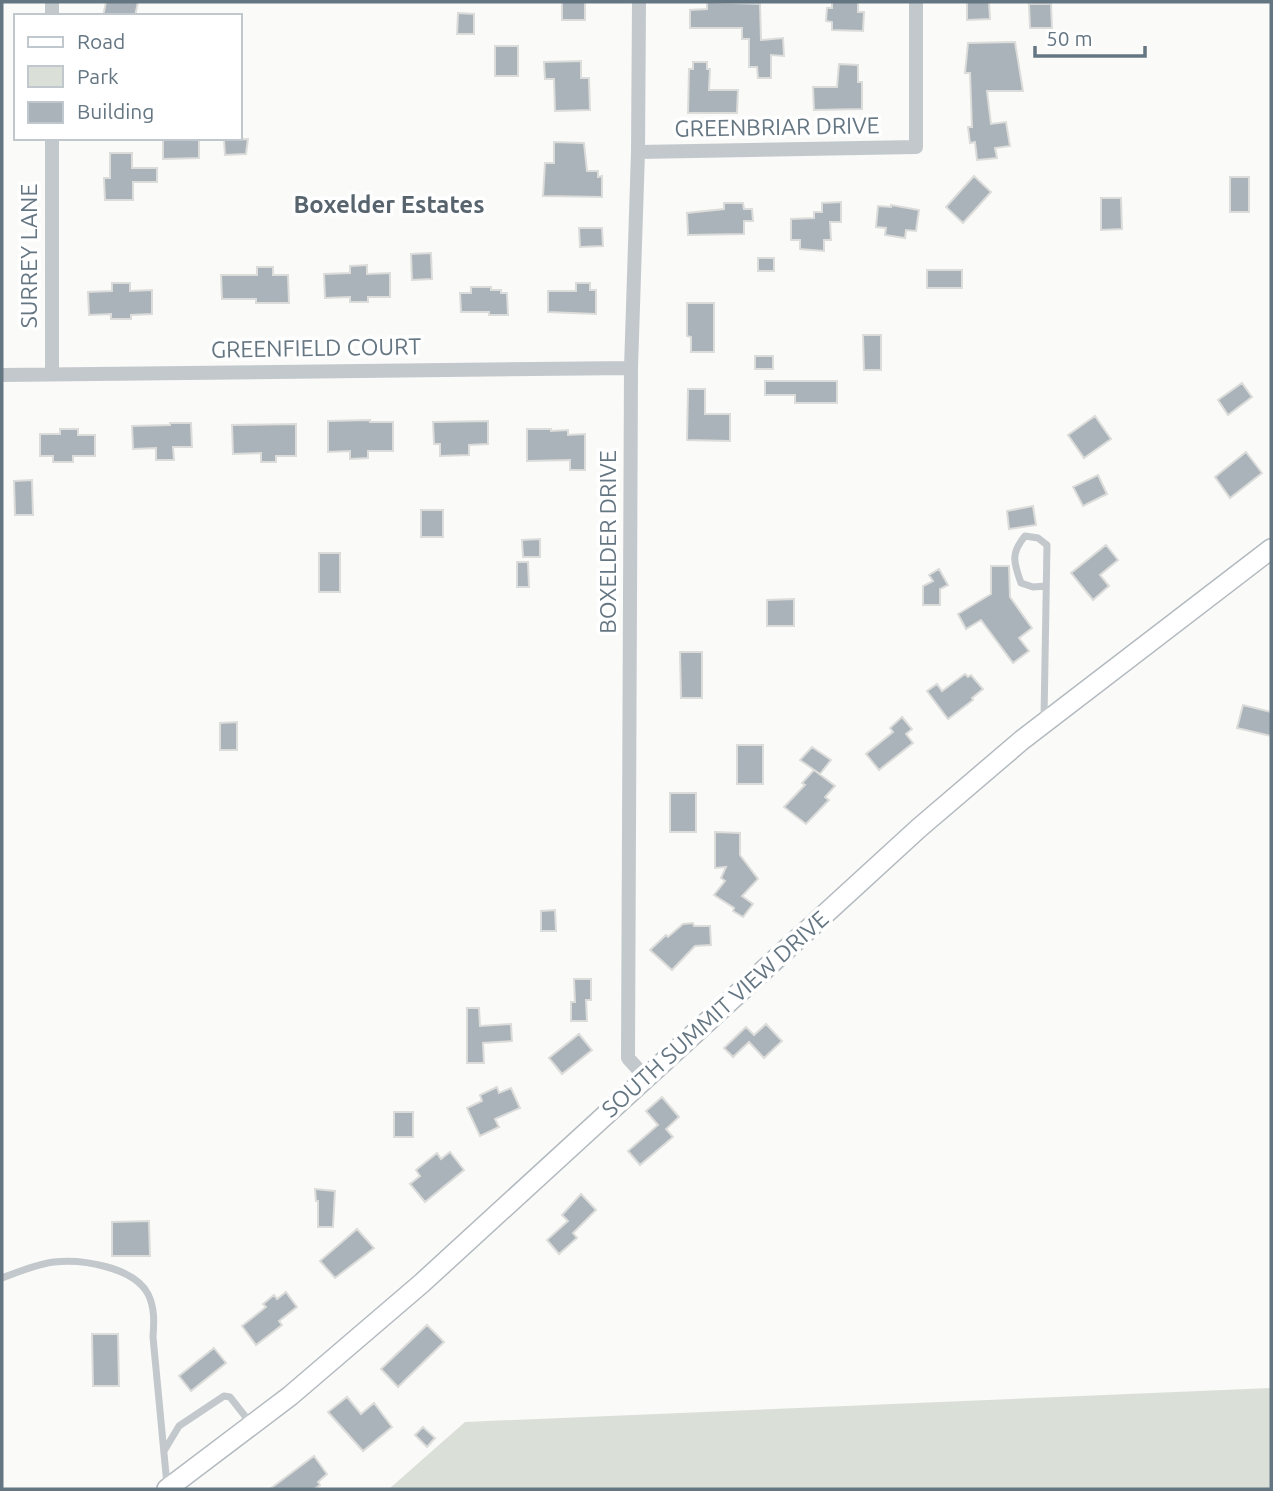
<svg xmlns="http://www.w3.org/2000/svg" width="1273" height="1491" viewBox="0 0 1273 1491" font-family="Ubuntu,sans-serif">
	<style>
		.green { fill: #dadfd7 }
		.building { fill: #aab3b9; stroke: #dcdcda; stroke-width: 2 }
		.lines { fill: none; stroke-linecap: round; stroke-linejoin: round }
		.secondary-casing { stroke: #b3babf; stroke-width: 22 }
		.lane { stroke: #c3c8cc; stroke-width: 7 }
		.street { stroke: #c3c8cc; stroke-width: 14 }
		.secondary { stroke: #fff; stroke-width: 19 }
		.labels { text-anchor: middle; stroke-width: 7; stroke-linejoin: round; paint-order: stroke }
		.street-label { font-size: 23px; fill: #657683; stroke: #fff }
		.neighbourhood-label { font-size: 24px; font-weight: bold; fill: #57646e; stroke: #fff }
	</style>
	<rect width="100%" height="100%" fill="#fafaf8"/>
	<path class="green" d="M 1271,1388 L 1271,1489 L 389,1489 L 465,1422 Z"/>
	<path class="building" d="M 106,2 L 138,2 L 135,16 L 103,16 Z
		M 562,2 L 585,2 L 585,20 L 562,20 Z
		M 707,2 L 760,4 L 761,40 L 783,38 L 784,56 L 771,55 L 771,78 L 758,78 L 757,67 L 749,67 L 749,39 L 742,39 L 742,28 L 690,28 L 690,10 L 707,9 Z
		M 832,2 L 858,2 L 858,12 L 864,12 L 863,31 L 832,30 L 832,22 L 826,21 L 827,8 L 832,8 Z
		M 967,2 L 989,2 L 990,19 L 967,20 Z
		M 1029,4 L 1051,4 L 1052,28 L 1030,28 Z
		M 458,13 L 474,14 L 474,34 L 457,34 Z
		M 1015,42 L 1023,91 L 987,91 L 991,124 L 1006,122 L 1010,146 L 995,148 L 997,158 L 977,160 L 975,142 L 970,143 L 968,127 L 972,127 L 970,73 L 965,73 L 968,43 Z
		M 495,46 L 518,46 L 518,76 L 495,76 Z
		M 581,61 L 581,78 L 589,78 L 590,110 L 555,111 L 554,79 L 545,79 L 544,62 Z
		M 693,62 L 707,62 L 707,69 L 710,69 L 709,90 L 738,90 L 737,113 L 688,113 L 689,69 L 693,69 Z
		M 839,64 L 858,65 L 858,82 L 862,82 L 862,109 L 814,110 L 813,87 L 837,87 Z
		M 199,139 L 199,158 L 163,159 L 163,140 Z
		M 248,139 L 246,154 L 225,155 L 224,140 Z
		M 554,142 L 584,143 L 587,171 L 598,171 L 598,177 L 602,176 L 602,197 L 543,196 L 545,163 L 554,163 Z
		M 110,153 L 132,153 L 132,168 L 157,168 L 157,182 L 133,182 L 133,200 L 105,200 L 104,178 L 110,178 Z
		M 974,176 L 991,192 L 963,223 L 946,207 Z
		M 1230,177 L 1249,177 L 1249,212 L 1230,212 Z
		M 1101,198 L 1121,198 L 1122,229 L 1101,230 Z
		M 841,202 L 841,222 L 830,222 L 831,240 L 824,240 L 824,251 L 800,249 L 800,240 L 791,240 L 791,219 L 814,218 L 814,212 L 822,212 L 822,203 Z
		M 724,203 L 743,203 L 744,209 L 752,209 L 753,221 L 744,221 L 744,234 L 688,235 L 687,213 L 724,209 Z
		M 891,205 L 919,210 L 916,231 L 906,230 L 905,238 L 885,235 L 886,228 L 876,227 L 878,206 L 891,207 Z
		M 579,228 L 602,228 L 603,246 L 580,247 Z
		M 431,253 L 432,279 L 412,280 L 411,254 Z
		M 758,258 L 774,258 L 774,271 L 758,271 Z
		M 367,265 L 367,274 L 390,273 L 390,297 L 368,297 L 368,302 L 350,302 L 350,297 L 325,298 L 324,274 L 350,273 L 350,266 Z
		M 257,267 L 273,267 L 273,275 L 288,275 L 289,303 L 256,303 L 256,299 L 222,299 L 221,275 L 257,275 Z
		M 927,270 L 962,270 L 962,288 L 927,288 Z
		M 112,283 L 130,283 L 130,291 L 152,290 L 152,314 L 131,315 L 131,319 L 111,319 L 111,314 L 89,315 L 88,292 L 112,291 Z
		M 576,283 L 590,283 L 590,290 L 596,290 L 596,314 L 548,312 L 548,291 L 576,291 Z
		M 471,287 L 491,287 L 491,290 L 501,290 L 501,293 L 507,293 L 508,315 L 489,315 L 489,312 L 461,312 L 460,293 L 471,293 Z
		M 687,303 L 714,303 L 714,352 L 691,352 L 691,337 L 687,336 Z
		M 863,335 L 881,335 L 881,370 L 864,370 Z
		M 755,356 L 773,356 L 773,369 L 755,369 Z
		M 765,381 L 837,381 L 837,403 L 795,403 L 795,395 L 765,395 Z
		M 1242,383 L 1252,397 L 1228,415 L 1218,400 Z
		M 688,389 L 705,389 L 705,414 L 730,414 L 730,441 L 687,440 Z
		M 1095,416 L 1111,439 L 1084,458 L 1068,435 Z
		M 370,420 L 370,422 L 393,422 L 393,451 L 368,451 L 368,458 L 350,459 L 350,451 L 328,452 L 328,421 Z
		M 488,421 L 488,444 L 469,445 L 469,455 L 440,456 L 440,444 L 434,444 L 433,422 Z
		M 170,423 L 191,423 L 192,447 L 173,447 L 174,460 L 156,460 L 156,448 L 133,449 L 132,426 L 170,425 Z
		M 296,424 L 296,456 L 276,456 L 276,462 L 261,462 L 261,453 L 233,454 L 232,425 Z
		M 60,429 L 78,429 L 78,435 L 95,435 L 95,456 L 73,456 L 73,462 L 53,462 L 53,456 L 40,456 L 40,434 L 60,434 Z
		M 527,429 L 551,429 L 551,431 L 568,430 L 568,435 L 585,434 L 585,470 L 570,470 L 570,460 L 527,461 Z
		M 1246,452 L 1262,473 L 1230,498 L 1215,477 Z
		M 1098,475 L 1107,494 L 1083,506 L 1073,487 Z
		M 32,480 L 33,515 L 15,515 L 14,481 Z
		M 1033,506 L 1036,525 L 1009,529 L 1007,511 Z
		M 421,510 L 443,510 L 443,537 L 421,537 Z
		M 540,539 L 540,557 L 523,557 L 522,540 Z
		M 1106,545 L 1118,560 L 1100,575 L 1109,586 L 1093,600 L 1071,573 Z
		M 319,553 L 340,553 L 340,592 L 319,592 Z
		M 517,562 L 528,562 L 529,587 L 517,587 Z
		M 991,566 L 1009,566 L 1010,597 L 1032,628 L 1019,638 L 1029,651 L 1013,663 L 981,620 L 966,629 L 958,614 L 991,594 Z
		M 939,569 L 948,585 L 940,589 L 940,605 L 923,605 L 923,586 L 933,581 L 929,575 Z
		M 794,599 L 794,626 L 767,626 L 767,600 Z
		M 680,652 L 702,652 L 702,698 L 681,698 Z
		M 965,674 L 968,677 L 971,675 L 983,689 L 972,698 L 973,700 L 948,719 L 927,691 L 937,684 L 942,691 Z
		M 1243,705 L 1271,712 L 1271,736 L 1237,728 Z
		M 902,717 L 912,729 L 906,734 L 913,743 L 879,770 L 866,754 L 893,732 L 890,728 Z
		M 237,722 L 237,750 L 220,750 L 220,723 Z
		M 737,745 L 763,745 L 763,784 L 737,784 Z
		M 812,747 L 831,760 L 820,774 L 800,760 Z
		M 814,770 L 835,786 L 825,797 L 829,800 L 806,824 L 784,807 L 805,785 L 802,783 Z
		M 670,793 L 696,793 L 696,832 L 670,832 Z
		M 715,832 L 740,833 L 740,855 L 758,879 L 742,896 L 753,904 L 743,917 L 733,911 L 734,908 L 714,895 L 725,881 L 721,878 L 726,867 L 715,868 Z
		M 555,910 L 556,931 L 541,931 L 541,911 Z
		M 693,923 L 694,926 L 710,926 L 711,945 L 695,946 L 672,970 L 650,950 L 666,935 L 668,937 L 683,924 Z
		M 574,979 L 591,979 L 591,1000 L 586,1000 L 587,1021 L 571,1021 L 571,1002 L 575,1002 Z
		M 467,1008 L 479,1008 L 480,1026 L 511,1024 L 512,1041 L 483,1043 L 484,1063 L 467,1063 Z
		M 766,1024 L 782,1041 L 764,1058 L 749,1042 L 733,1057 L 724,1048 L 746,1027 L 754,1035 Z
		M 579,1034 L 592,1050 L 562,1074 L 549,1058 Z
		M 497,1087 L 499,1093 L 511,1088 L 520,1108 L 495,1119 L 499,1127 L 480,1136 L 467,1108 L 482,1101 L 480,1095 Z
		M 662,1097 L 679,1117 L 666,1129 L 673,1137 L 640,1165 L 628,1151 L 658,1125 L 646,1111 Z
		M 394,1112 L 413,1112 L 413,1137 L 394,1137 Z
		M 450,1152 L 464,1170 L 425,1202 L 410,1184 L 420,1176 L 416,1170 L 437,1153 L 441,1159 Z
		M 315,1189 L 335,1191 L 333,1227 L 318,1227 L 318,1201 L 316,1201 Z
		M 581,1194 L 596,1210 L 573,1233 L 577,1238 L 559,1254 L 547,1240 L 568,1221 L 562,1215 Z
		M 149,1221 L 150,1256 L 112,1256 L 112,1222 Z
		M 357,1229 L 374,1248 L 335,1278 L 320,1261 Z
		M 286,1292 L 297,1307 L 279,1321 L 282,1325 L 256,1345 L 242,1326 L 266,1307 L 263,1304 L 274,1295 L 277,1299 Z
		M 427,1325 L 444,1342 L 398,1387 L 381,1369 Z
		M 92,1334 L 118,1334 L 119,1386 L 93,1386 Z
		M 214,1348 L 226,1363 L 191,1391 L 179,1376 Z
		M 347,1397 L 361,1414 L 374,1403 L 392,1427 L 363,1451 L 328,1412 Z
		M 423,1427 L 435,1438 L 427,1447 L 415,1435 Z
		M 314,1456 L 327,1474 L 318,1482 L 320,1485 L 314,1489 L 270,1489 Z"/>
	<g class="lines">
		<g class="secondary-casing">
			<path id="secondary" d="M 167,1489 L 290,1396 L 422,1283 L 919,828 L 1022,740 L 1271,549"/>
		</g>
		<path class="lane" d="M 1044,718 L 1047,545 L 1038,538 L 1025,536 C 1010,554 1014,563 1021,583 L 1033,587 L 1046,586
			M 2,1278 C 18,1272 37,1264 54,1262 C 82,1259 134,1267 148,1294 C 155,1308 154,1323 153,1337 L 167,1485
			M 164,1451 L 179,1426 L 224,1396 L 230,1397 L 252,1425"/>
		<path class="street" d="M 639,2 L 638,152 L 631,368 L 628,1058 L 645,1077
			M 52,16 L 52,2
			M 638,152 L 916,147 L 916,2
			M 52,374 L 52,138
			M 2,375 L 631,368"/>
		<use href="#secondary" class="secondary"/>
	</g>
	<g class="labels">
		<g class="street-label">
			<text transform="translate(777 127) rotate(-1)" y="8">GREENBRIAR DRIVE</text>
			<text transform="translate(29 256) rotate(-90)" y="8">SURREY LANE</text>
			<text transform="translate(316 348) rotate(-1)" y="8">GREENFIELD COURT</text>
			<text transform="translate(608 542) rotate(-90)" y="8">BOXELDER DRIVE</text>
			<text transform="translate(715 1014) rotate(-42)" y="8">SOUTH SUMMIT VIEW DRIVE</text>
		</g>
		<g class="neighbourhood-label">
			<text x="389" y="213">Boxelder Estates</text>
		</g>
	</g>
	<rect width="1273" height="1491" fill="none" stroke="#657683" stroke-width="7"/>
	<rect x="14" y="14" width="228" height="126" fill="#ffffff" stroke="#c1c8cd" stroke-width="2"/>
	<rect x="28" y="37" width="35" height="10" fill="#ffffff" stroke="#c1c8cd" stroke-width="2"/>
	<text x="77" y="49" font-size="21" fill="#657683">Road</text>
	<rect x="28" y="66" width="35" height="21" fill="#dadfd7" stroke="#c1c8cd" stroke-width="2"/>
	<text x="77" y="84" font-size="21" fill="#657683">Park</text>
	<rect x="28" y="102" width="35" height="21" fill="#aab3b9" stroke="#c1c8cd" stroke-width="2"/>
	<text x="77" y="119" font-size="21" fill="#657683">Building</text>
	<path d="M1035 46v10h110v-10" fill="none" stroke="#657683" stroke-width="3.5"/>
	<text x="1046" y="46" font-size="21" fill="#657683" stroke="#ffffff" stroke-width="5" paint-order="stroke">50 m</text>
</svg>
